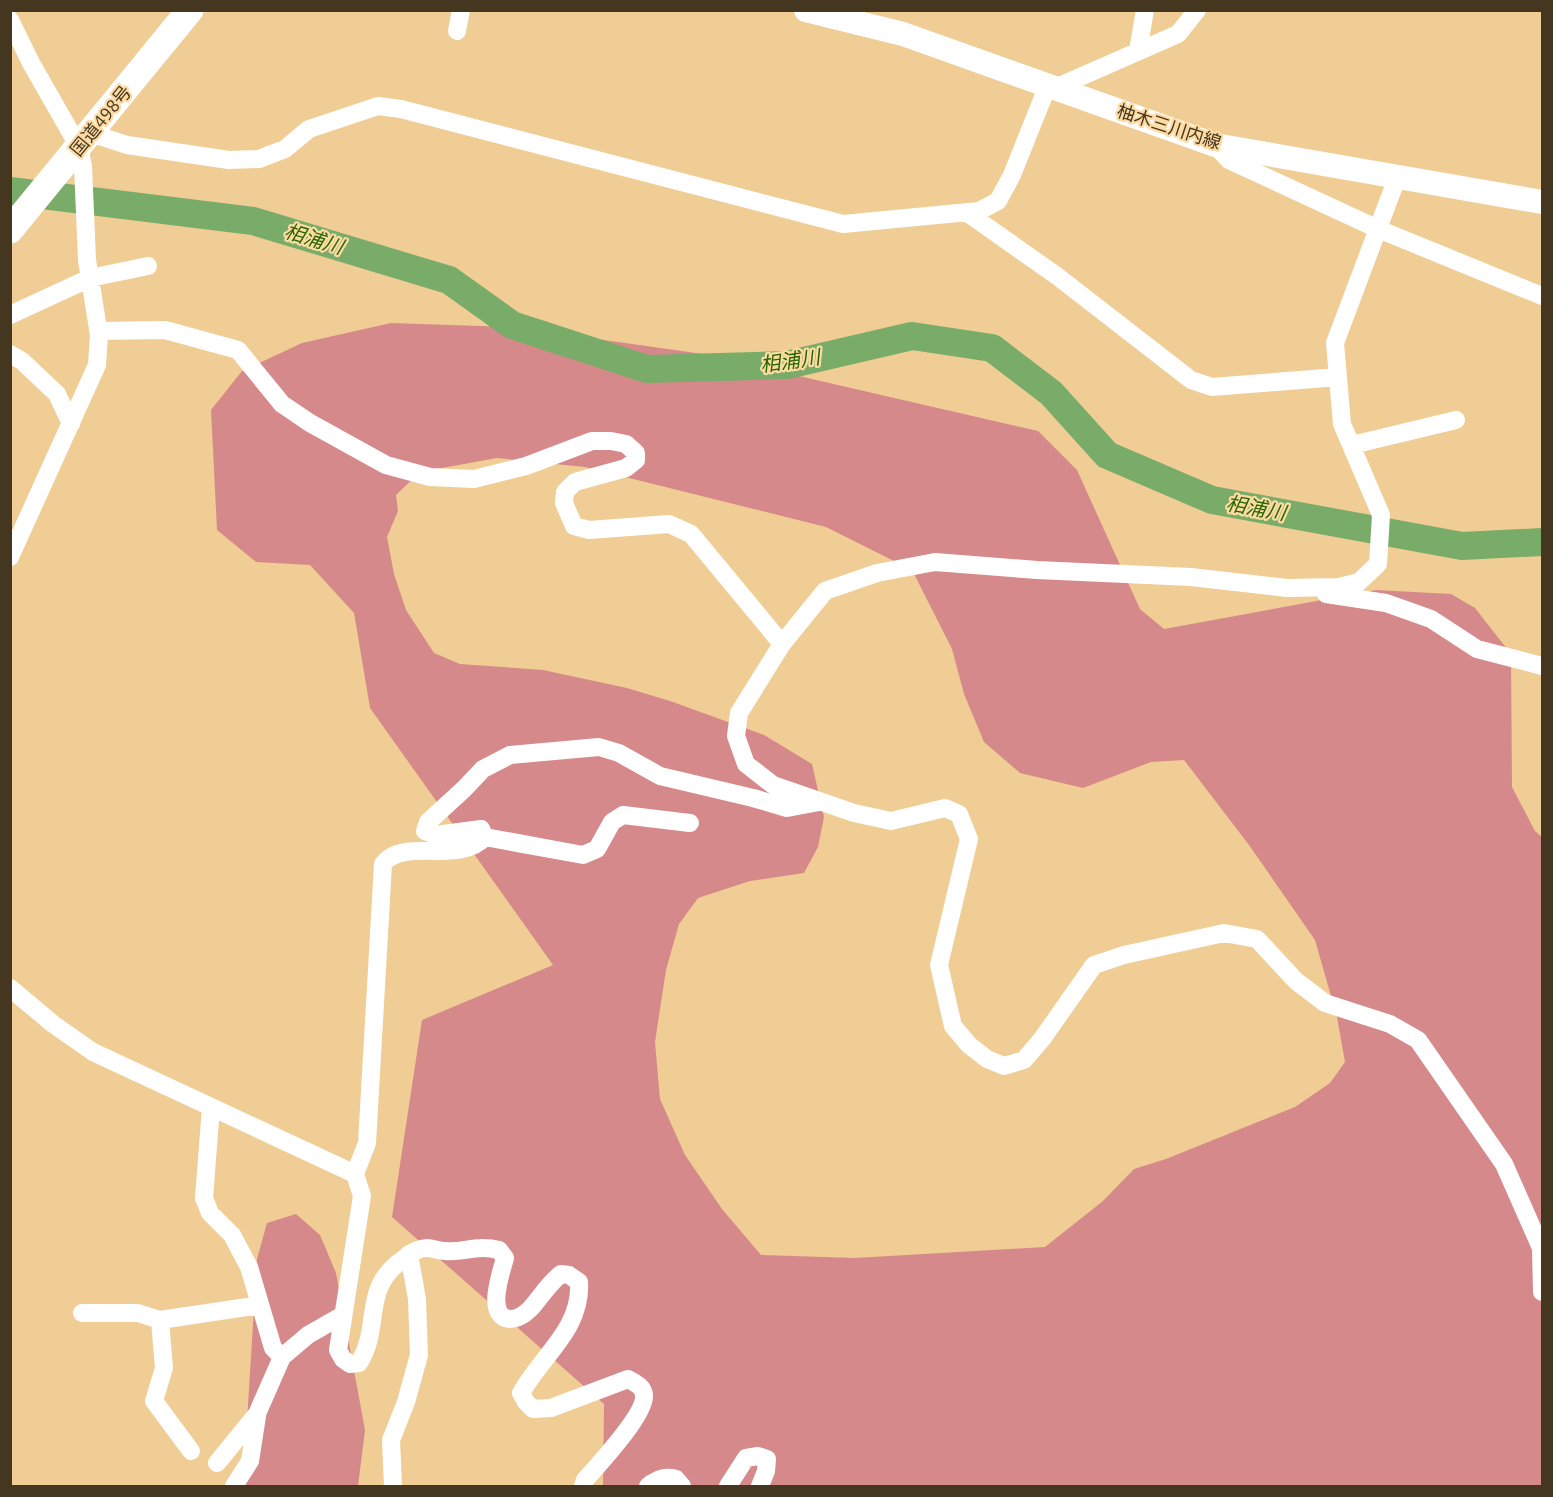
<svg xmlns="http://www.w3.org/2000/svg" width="1553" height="1497" viewBox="0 0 1553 1497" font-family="Ubuntu,'Noto Sans JP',sans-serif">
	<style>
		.green { fill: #d6898a; fill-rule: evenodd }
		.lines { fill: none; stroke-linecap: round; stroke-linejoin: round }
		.river { stroke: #78ac68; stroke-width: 28 }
		.minor { stroke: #fff; stroke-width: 18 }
		.major { stroke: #fff; stroke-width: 24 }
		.highway { stroke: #fff; stroke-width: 27 }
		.labels { text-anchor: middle; stroke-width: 4.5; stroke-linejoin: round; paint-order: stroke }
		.street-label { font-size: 18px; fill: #44361f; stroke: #fddaa2 }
		.water-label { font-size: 20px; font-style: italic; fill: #256703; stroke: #fddaa2 }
	</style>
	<rect width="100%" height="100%" fill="#f0cd95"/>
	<path class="green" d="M 391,323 L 512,327 L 703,354 L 1038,431 L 1077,470 L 1140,609 L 1164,629 L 1376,590 L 1451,594 L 1475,608 L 1511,654 L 1512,787 L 1535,831 L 1542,837 L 1542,1486 L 603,1486 L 604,1404 L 392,1217 L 422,1020 L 553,965 L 370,708 L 354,613 L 310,565 L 256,562 L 217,530 L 211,410 L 242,371 L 302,343 ZM 497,458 L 585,467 L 826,527 L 912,570 L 952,649 L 964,694 L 984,742 L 1020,773 L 1083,788 L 1151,762 L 1184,760 L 1249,845 L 1315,940 L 1337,1017 L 1345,1062 L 1330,1083 L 1295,1107 L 1166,1159 L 1134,1169 L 1103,1201 L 1045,1247 L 855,1258 L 761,1255 L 722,1209 L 685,1155 L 660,1099 L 655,1042 L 666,970 L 679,924 L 698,898 L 750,881 L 804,873 L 818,847 L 824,817 L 812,764 L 764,735 L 670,701 L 627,688 L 543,670 L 460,664 L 434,653 L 406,610 L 394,574 L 387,537 L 398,511 L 396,495 L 420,472 Z
		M 296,1214 L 320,1235 L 336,1273 L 365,1430 L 358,1486 L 243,1486 L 257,1259 L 267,1223 Z"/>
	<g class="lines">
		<path class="river" d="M 10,191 L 253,221 L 449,280 L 512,325 L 647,369 L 787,365 L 912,336 L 992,348 L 1051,393 L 1107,455 L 1212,500 L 1462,546 L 1542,542"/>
		<path class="minor" d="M 10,20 L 31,63 L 79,147 L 83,166 L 87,260 L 99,335 L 97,365 L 10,557
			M 457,31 L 461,10
			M 1138,51 L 1145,10
			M 1055,88 L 1178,34 L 1197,10
			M 90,133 L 127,145 L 229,160 L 259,159 L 285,149 L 309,129 L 378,106 L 401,109 L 843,224 L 979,211 L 998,201 L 1012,175 L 1048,85
			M 1215,145 L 1229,160 L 1378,229 L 1542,296
			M 1397,178 L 1335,343 L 1342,424 L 1381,515 L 1378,564 L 1359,582 L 1339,587 L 1287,588 L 1191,577 L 1037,570 L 935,562 L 877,573 L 825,591 L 782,644 L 739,713 L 736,736 L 746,764 L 773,785 L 854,813 L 891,821 L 945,808 L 959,814 L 969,839 L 939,965 L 953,1026 L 969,1045 L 987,1059 L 1004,1066 L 1024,1060 L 1042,1039 L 1094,965 L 1124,955 L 1224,933 L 1257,939 L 1296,981 L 1325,1003 L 1390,1024 L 1418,1040 L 1504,1164 L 1541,1248 L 1542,1292
			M 966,212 L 1057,276 L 1191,380 L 1212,387 L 1338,377
			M 10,315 L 90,278 L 148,266
			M 98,331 L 165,330 L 238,350 L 282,404 L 310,423 L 386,465 L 430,477 L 474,479 L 526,466 L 592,441 L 611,441 L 626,444 L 636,453 L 636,460 L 626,468 L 575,482 L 565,492 L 564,503 L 574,526 L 589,530 L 669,524 L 691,534 L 782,644
			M 10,354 L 22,361 L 57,394 L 71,424
			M 1352,445 L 1456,420
			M 1326,594 L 1386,603 L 1431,619 L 1477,649 L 1542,666
			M 485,837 L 583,855 L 597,849 L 612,822 L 623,815 L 690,823
			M 10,988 L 53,1024 L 93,1052 L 355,1174 L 362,1196 L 338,1350 L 343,1359 L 350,1364 L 359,1363 C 382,1326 361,1289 402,1260 C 409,1254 418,1248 427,1248 C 433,1248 438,1251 445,1251 C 465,1253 476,1244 499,1250 L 505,1258 C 501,1273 485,1317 510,1319 C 517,1319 525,1314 530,1309 C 541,1297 548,1284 561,1274 L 569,1275 L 579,1282 C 582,1329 542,1355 521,1393 L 526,1402 L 533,1409 L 551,1408 L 628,1379 C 635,1383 643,1386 644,1395 C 646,1414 598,1465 585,1480 L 583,1486
			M 211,1107 L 204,1198 L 210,1213 L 232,1235 L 249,1267 L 273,1348 L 282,1357 L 308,1335 L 343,1315
			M 355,1174 L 367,1143 L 383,864 C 403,837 460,865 485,837 L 481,829 L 436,835 L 425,831 L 428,822 L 464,789 L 483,769 L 510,755 L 599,747 L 619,753 L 660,776 L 753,798 L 787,808 L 819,802
			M 82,1313 L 138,1313 L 160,1320 L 260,1305
			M 160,1320 L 164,1368 L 154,1401 L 191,1451
			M 217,1463 L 257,1414 L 282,1357
			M 234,1486 L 250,1461 L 257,1416
			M 393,1486 L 391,1440 L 406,1402 L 419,1355 L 417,1299 L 409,1254
			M 648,1486 C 658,1479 665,1476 676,1479 L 682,1486
			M 728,1486 L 746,1458 L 758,1456 L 767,1459 L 766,1471 L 760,1486"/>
		<path class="major" d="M 806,10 L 903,34 L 1215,145 L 1542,202"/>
		<path class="highway" d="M 10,230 L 190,10"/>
	</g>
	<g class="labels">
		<g class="street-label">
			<text transform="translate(101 121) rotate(-51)" y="6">国道498号</text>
			<text transform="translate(1169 127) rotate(18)" y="6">柚木三川内線</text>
		</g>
		<g class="water-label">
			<text transform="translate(314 239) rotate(17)" y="7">相浦川</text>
			<text transform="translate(790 361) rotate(-8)" y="7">相浦川</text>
			<text transform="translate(1256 508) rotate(10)" y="7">相浦川</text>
		</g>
	</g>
	<rect width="1553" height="1497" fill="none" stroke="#44361f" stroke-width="24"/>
</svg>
